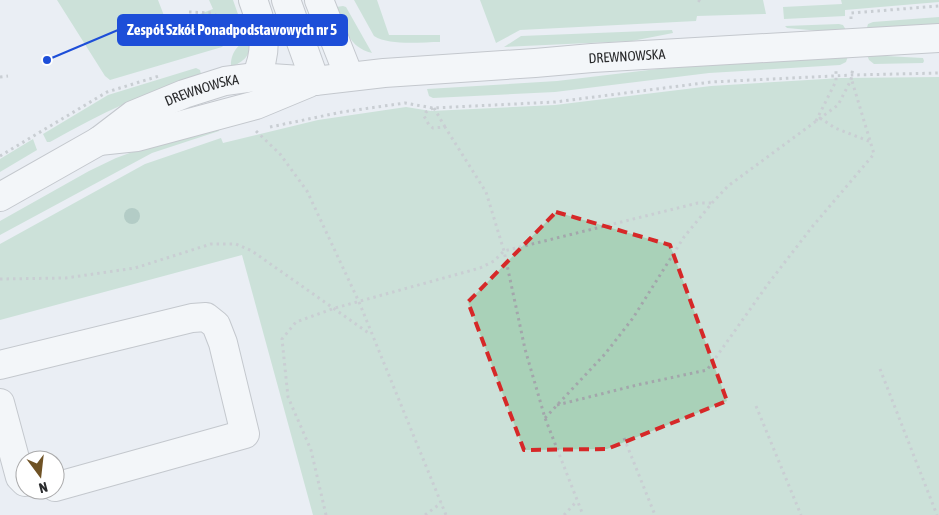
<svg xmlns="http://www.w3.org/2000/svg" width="939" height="515" viewBox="0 0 939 515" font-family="'Asap Condensed',sans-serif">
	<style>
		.green { fill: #a9d1b8 }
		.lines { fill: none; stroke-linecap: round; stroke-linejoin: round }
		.minor-casing { stroke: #97999f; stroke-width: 30 }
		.major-casing { stroke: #97999f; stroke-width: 30 }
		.path { stroke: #a3a6ab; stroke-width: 3; stroke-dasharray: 2.5 4; stroke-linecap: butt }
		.minor { stroke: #fff; stroke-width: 28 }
		.major { stroke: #fff; stroke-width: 28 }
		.tree { fill: #72a28f }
		.marked { fill: none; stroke: #d62828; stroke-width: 4; stroke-dasharray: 10 6; stroke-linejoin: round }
		.labels { text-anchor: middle; stroke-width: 4; stroke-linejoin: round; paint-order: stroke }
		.street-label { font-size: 14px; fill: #2a2b2d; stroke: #fff }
		.leader { fill: none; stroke: #1d4ed8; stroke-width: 2 }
		.callout-dot { fill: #1d4ed8; stroke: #fff; stroke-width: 2 }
		.callout { fill: #1d4ed8; stroke: #1d4ed8; stroke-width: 2 }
		.callout-label { font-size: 15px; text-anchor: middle; font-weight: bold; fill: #fff }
	</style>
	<rect width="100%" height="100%" fill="#eaeef4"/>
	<path class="green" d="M 57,0 L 158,0 L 168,26 L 213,9 L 209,0 L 233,0 L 239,17 L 233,35 L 222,47 L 110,80 L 105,76 Z
		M 354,0 L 377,0 L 389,35 L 440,35 L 440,42 C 421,42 390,46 374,36 Z
		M 480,0 L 763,0 L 766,14 L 697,16 L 696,21 L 520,30 L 496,43 Z
		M 841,0 L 939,0 L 939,2 L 845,10 L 845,16 L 784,19 L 783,7 L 842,4 Z
		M 343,6 L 346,7 L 372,53 C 348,47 345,28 336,7 Z
		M 939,17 L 939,25 L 866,31 L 868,24 L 873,22 Z
		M 839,24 L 843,25 L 846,30 L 820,31 L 787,28 L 785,26 Z
		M 672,30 L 673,33 L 632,41 L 504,47 L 521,36 Z
		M 254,37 C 249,54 248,60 231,67 C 230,52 240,41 254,37 Z
		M 867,55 L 923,58 L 924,61 L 923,63 L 874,64 L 869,60 Z
		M 848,56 L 846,62 L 840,65 L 709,73 L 555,92 L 433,98 L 429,96 L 427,89 L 557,81 L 674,67 Z
		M 196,68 L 200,70 L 201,74 C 149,90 98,115 50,142 L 47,142 L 43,134 L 108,95 Z
		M 939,77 L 939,515 L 313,515 L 242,255 L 0,320 L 0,244 L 145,164 L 221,138 L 223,143 L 318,120 L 406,107 L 431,111 L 555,105 L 711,86 L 841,78 Z
		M 218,127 L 219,131 L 152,153 L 0,235 L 0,221 L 89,171 L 116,158 L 146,147 Z
		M 33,139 L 37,150 L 0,172 L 0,159 Z"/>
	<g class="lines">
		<g class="minor-casing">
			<path id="minor" d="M 0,365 L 192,318 L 206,317 L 216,325 L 223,343 L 245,434 L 55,487
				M 0,403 L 20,477 L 25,482"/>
		</g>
		<g class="major-casing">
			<g id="major">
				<path d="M 253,0 C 264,30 269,47 256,77"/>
				<path d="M 286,0 L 315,81"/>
				<path d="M 319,0 L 349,76"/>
				<path d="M 99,141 L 137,137 L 256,105 L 309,83"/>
				<path id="s1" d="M 0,197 L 99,141 L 133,115 L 184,94 L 225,81 L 256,77 L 315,81 L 384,73 L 535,63 L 592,58 L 939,38"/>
			</g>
		</g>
		<path class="path" d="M 698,0 L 701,2
			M 189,12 L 212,13 L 237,27
			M 851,19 L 851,13 L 939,6
			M 0,77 L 8,76
			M 433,108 L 426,112 L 424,116 L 429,125 L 433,128 L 445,127 L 486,192 L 504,251 L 525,349 L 545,418 L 583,515
			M 434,108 L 445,127
			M 820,118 L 835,128 L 871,142
			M 816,121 L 836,81 L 836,69
			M 270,127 L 342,112 L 405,103 L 433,108 L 555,102 L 711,82 L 853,75 L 939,73
			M 256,131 L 280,154 L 307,191 L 359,302 L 446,515
			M 0,156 L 107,92 L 159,76
			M 0,279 L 66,278 L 135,268 L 211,244 L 236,244 L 252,251 L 370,334
			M 880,369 L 937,515
			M 557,405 L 637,385 L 707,370 L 768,284 L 812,227 L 874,154 L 852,81
			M 756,406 L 801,515
			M 545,418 L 605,354 L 633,318 L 684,237 L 712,203 L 728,186 L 838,105 L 851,80 L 853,67
			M 624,438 L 655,515
			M 326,515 L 311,450 L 288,397 L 282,339 L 296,322 L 335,308 L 480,268 L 494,261 L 504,251 L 698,203 L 712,203
			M 425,515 L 441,503
			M 564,515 L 577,501"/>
		<use href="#minor" class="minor"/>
		<use href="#major" class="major"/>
	</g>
	<circle class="tree" cx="132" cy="216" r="8"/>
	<path d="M0 0H939V515H0ZM 556,212 L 670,245 L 727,401 L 607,449 L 524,450 L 468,302 Z" fill="#eaeef4" fill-opacity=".55" fill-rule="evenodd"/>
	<path class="marked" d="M 556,212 L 670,245 L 727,401 L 607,449 L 524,450 L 468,302 Z"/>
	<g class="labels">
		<g class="street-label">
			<text dy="5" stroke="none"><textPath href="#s1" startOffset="658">DREWNOWSKA</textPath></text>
			<text dy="5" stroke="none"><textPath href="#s1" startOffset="230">DREWNOWSKA</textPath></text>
		</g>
	</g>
	<path class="leader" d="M47 60L118 30"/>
	<circle class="callout-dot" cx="47" cy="60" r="5"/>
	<rect class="callout" x="118" y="15" width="229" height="30" rx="5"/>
	<g class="callout-label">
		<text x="232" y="35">Zespół Szkół Ponadpodstawowych nr 5</text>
	</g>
	<g transform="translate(40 475) rotate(165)"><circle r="24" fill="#ffffff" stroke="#aaaaab"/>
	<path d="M0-4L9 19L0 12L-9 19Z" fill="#6f5225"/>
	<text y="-8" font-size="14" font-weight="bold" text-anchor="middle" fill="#2a2b2d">N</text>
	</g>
</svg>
